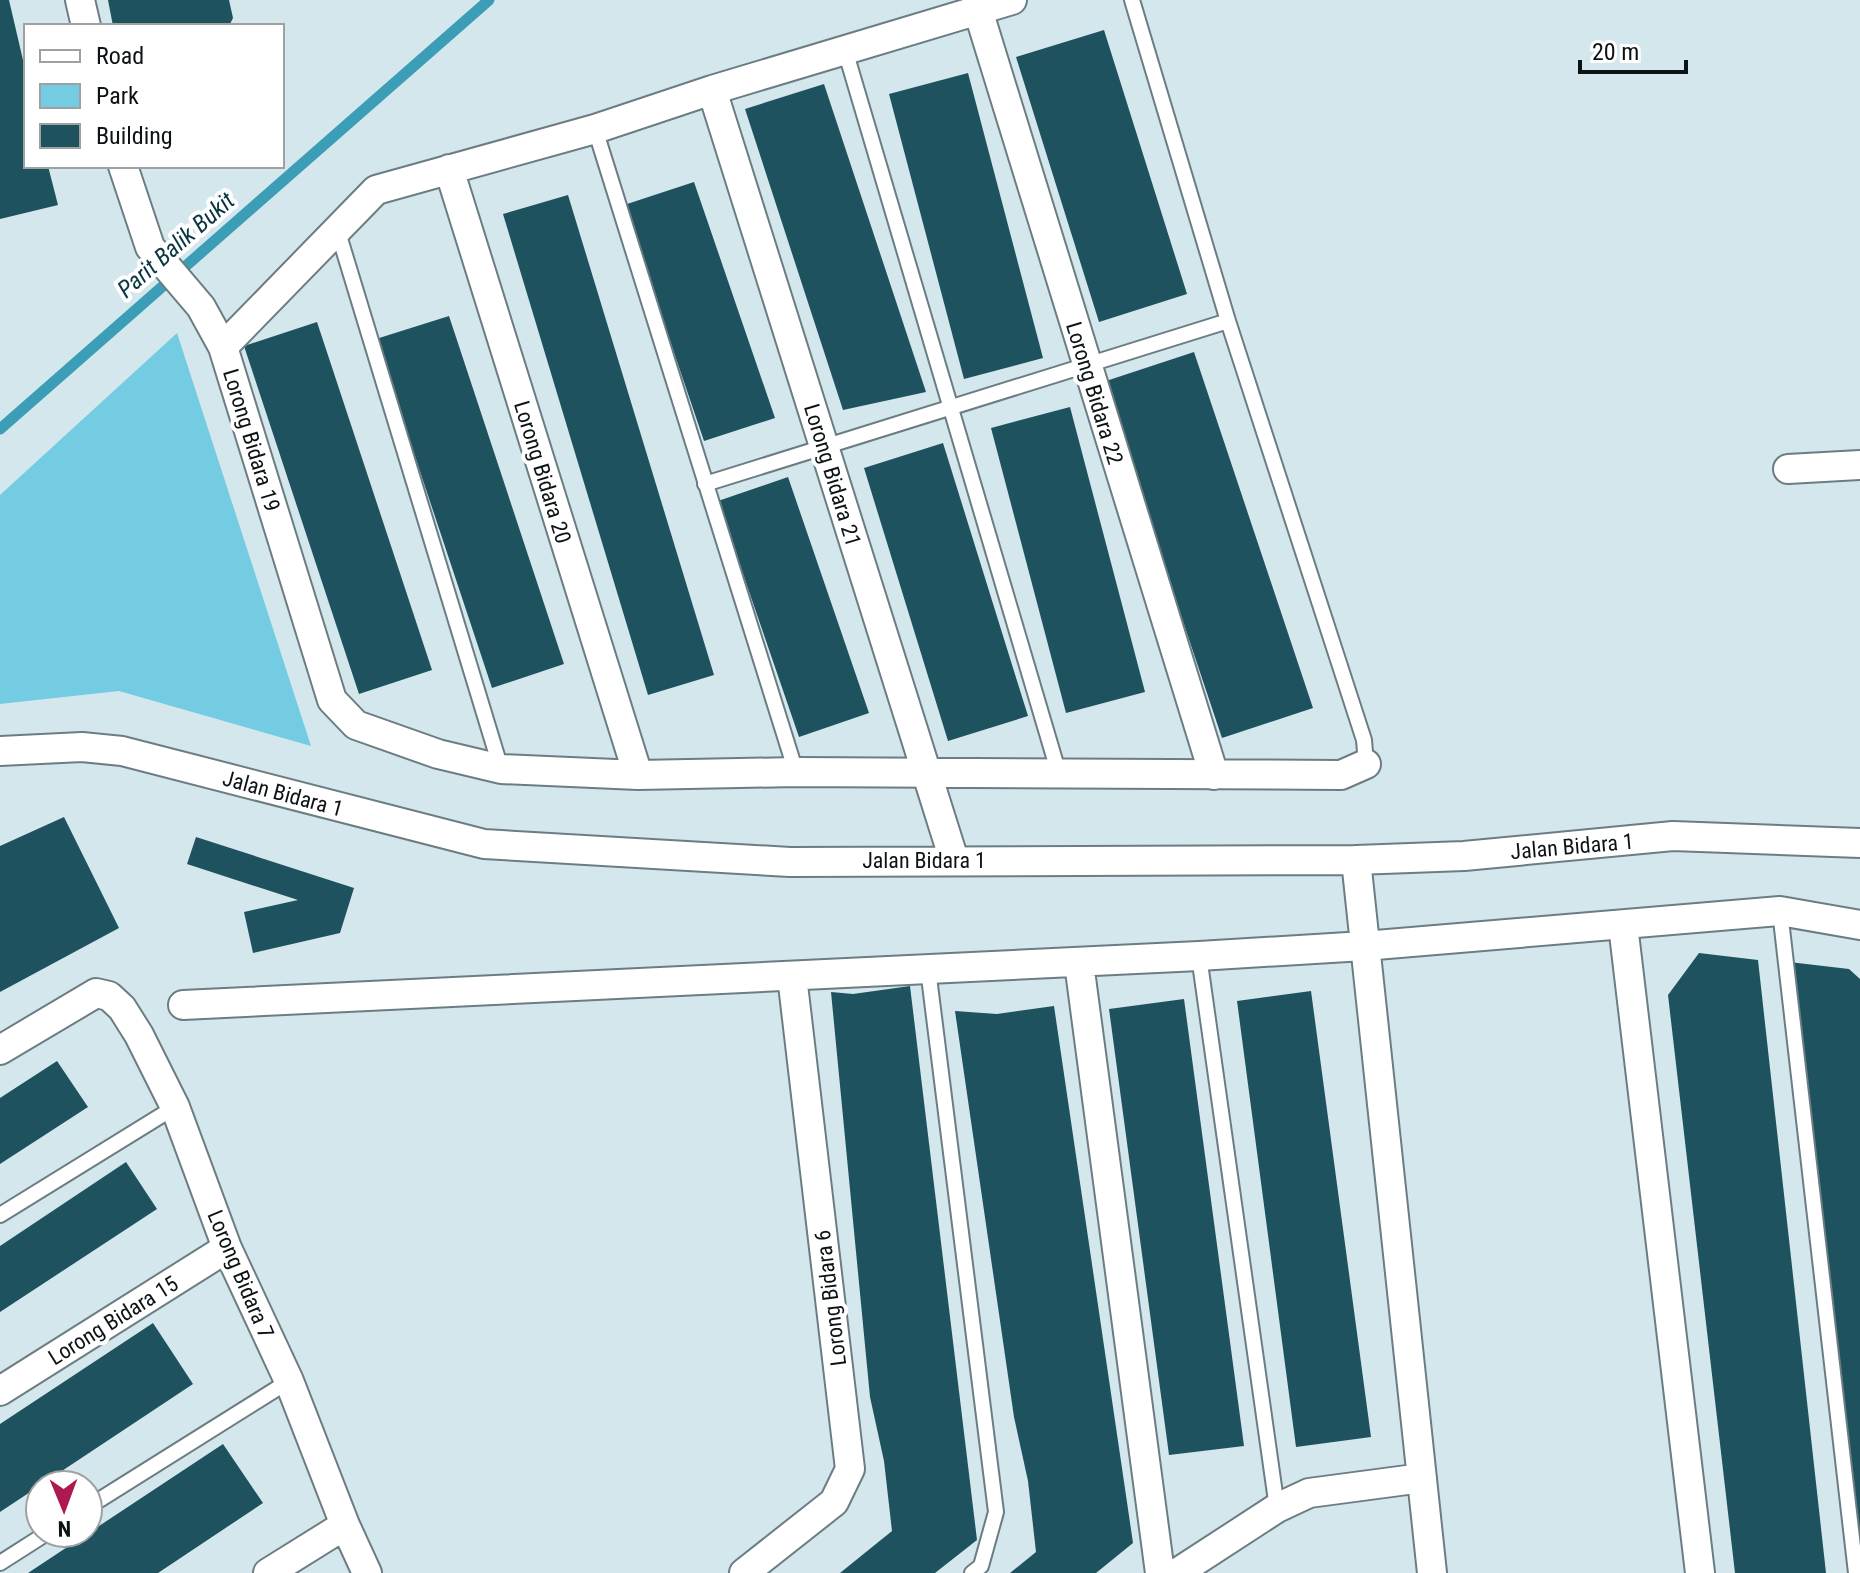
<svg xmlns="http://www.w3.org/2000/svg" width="1860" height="1573" viewBox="0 0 1860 1573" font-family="'Roboto Condensed',sans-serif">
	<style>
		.green { fill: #74cce3 }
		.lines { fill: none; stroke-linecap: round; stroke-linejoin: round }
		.stream { stroke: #3b9eb6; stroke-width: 11 }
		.building { fill: #1e525f }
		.lane-casing { stroke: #6b7d82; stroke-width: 18 }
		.street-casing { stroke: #6b7d82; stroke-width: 32 }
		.lane { stroke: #fff; stroke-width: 14 }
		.street { stroke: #fff; stroke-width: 28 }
		.labels { text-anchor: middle; stroke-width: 8; stroke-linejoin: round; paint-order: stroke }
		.street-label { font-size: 22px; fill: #0d1315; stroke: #fff }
		.water-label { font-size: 24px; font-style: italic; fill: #083641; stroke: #fff }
	</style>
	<rect width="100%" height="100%" fill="#d4e7ec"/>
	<path class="green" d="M 177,333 L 311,746 L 119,691 L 0,704 L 0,495 Z"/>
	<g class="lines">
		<path class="stream" d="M 0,429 L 489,0"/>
	</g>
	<path class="building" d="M 0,0 L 9,0 L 26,73 L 26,166 L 48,166 L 58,205 L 0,219 Z
		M 108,0 L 229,0 L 233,18 L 229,26 L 113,26 Z
		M 1104,30 L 1187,294 L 1099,322 L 1016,57 Z
		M 968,73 L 1043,358 L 964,379 L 889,94 Z
		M 824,84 L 926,392 L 843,410 L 745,109 Z
		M 694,182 L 775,418 L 704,441 L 624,205 Z
		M 568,195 L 714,675 L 648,695 L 503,214 Z
		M 449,316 L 564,664 L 492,688 L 376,339 Z
		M 317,322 L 432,670 L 359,694 L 244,346 Z
		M 1194,352 L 1313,708 L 1222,738 L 1103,382 Z
		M 1070,407 L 1145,692 L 1066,713 L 991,428 Z
		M 943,443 L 1028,716 L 948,741 L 864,468 Z
		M 788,477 L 869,713 L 799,737 L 718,501 Z
		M 64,817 L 119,928 L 0,992 L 0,846 Z
		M 196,837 L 354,888 L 340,933 L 253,953 L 244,912 L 298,900 L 187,864 Z
		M 1699,953 L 1758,960 L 1826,1573 L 1735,1573 L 1668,995 Z
		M 1789,962 L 1849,969 L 1860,979 L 1860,1556 Z
		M 910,986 L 977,1540 L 935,1573 L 840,1573 L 892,1531 L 884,1461 L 870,1397 L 831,992 L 853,994 Z
		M 1311,991 L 1371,1437 L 1296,1447 L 1237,1001 Z
		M 1184,999 L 1244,1446 L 1169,1455 L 1109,1009 Z
		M 1054,1006 L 1133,1543 L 1096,1573 L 1010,1573 L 1036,1552 L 1028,1481 L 1014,1417 L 955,1011 L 997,1014 Z
		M 57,1061 L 88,1107 L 0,1164 L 0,1098 Z
		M 126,1162 L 157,1209 L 0,1312 L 0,1246 Z
		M 153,1323 L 193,1384 L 0,1512 L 0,1424 Z
		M 223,1444 L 263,1503 L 158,1573 L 28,1573 Z"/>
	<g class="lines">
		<g class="lane-casing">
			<path id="lane" d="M 1132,0 L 1228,321 L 1364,740 L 1366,764
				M 845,50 L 1059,774
				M 595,129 L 796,772
				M 338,232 L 501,769
				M 705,484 L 1228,321
				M 1780,911 L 1856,1573
				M 1199,956 L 1277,1508
				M 928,969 L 996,1512 L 981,1566 L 972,1573
				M 0,1215 L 175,1107
				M 88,1507 L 289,1381
				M 0,1563 L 47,1533"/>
		</g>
		<g class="street-casing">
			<path id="street" d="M 80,0 L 86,26
				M 978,10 L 1214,775
				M 712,90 L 954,860
				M 123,166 L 150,247 L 201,307 L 223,347 L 332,700 L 356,725 L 438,754 L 501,769 L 638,775 L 796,772 L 1341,775 L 1366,764
				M 449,169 L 638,775
				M 223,347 L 376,190 L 595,129 L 712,90 L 1012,0
				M 1788,469 L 1860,465
				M 0,751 L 82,747 L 122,751 L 484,844 L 790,862 L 1356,860 L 1464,856 L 1673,836 L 1860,843
				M 1356,860 L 1432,1573
				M 1623,925 L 1700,1573
				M 1079,963 L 1160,1573
				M 183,1005 L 1199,956 L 1364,946 L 1780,911 L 1860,925
				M 0,1050 L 96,993 L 109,996 L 122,1008 L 139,1035 L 175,1107 L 227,1248 L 289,1381 L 345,1525 L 367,1573
				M 0,1391 L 227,1248
				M 268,1573 L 345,1525
				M 744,1573 L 834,1502 L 850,1469 L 792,976
				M 1177,1573 L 1277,1508 L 1309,1493 L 1422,1478"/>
		</g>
		<use href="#lane" class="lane"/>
		<use href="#street" class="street"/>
	</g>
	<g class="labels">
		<g class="street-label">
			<text transform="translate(1095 393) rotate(73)" y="8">Lorong Bidara 22</text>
			<text transform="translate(252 440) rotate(73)" y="8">Lorong Bidara 19</text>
			<text transform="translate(543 472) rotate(73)" y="8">Lorong Bidara 20</text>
			<text transform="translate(833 475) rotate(73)" y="8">Lorong Bidara 21</text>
			<text transform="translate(283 793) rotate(15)" y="8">Jalan Bidara 1</text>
			<text transform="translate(1572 846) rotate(-5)" y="8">Jalan Bidara 1</text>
			<text x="924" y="868">Jalan Bidara 1</text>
			<text transform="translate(241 1274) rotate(67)" y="8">Lorong Bidara 7</text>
			<text transform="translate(830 1298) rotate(-97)" y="8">Lorong Bidara 6</text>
			<text transform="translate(113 1320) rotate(-32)" y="8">Lorong Bidara 15</text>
		</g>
		<g class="water-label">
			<text transform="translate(176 245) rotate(-41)" y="8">Parit Balik Bukit</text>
		</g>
	</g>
	<rect x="24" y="24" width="260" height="144" fill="#ffffff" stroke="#9ea1a1" stroke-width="2"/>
	<rect x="40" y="50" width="40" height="12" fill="#ffffff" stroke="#9ea1a1" stroke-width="2"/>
	<text x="96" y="64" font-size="24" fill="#0d1315">Road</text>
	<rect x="40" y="84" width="40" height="24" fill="#74cce3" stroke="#9ea1a1" stroke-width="2"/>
	<text x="96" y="104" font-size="24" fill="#0d1315">Park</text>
	<rect x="40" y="124" width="40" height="24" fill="#1e525f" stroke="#9ea1a1" stroke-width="2"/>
	<text x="96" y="144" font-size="24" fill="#0d1315">Building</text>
	<g transform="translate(64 1509) rotate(179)"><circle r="38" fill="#ffffff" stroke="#9ea1a1" stroke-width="2"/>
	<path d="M0-6L14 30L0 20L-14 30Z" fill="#ac1a4f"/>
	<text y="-12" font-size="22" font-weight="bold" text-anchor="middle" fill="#0d1315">N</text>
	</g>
	<path d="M1580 60v12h106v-12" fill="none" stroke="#0d1315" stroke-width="4"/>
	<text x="1592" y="60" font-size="24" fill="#0d1315" stroke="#ffffff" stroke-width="6" paint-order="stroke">20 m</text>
</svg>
